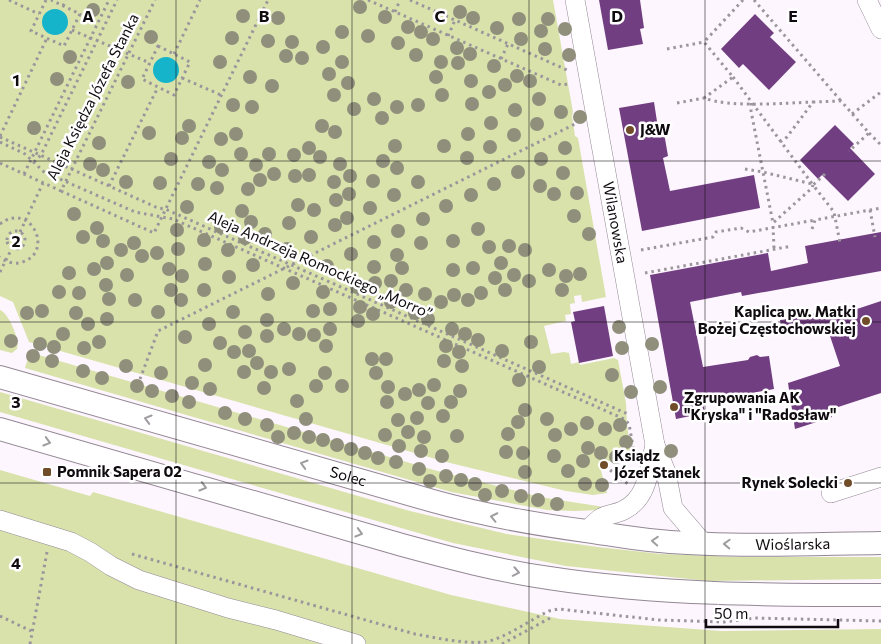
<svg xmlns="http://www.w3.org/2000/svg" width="881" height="644" viewBox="0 0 881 644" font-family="Commissioner,sans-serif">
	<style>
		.green { fill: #d9e2ab }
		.water { fill: #16b4cb }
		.building { fill: #713e81 }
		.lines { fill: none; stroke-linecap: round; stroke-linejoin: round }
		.minor-casing { stroke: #938894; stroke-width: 20 }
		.major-casing { stroke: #938894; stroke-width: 24 }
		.path { stroke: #9b959c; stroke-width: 3; stroke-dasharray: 2.5 4; stroke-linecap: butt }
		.minor { stroke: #fff; stroke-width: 19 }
		.major { stroke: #fff; stroke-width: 22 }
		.tree { fill: #8f8f7c }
		.oneway { stroke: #9f9d9f }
		.grid { fill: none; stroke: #0f0b0f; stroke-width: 1; stroke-opacity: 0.55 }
		.poi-dot { fill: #714c28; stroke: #fff; stroke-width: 2 }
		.labels { text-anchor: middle; stroke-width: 5; stroke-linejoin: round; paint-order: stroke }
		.street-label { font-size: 15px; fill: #0f0b0f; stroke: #fff }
		.poi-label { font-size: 15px; font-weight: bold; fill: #0f0b0f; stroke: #fff; text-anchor: start }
		.grid-label { font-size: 16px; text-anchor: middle; font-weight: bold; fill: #0f0b0f; stroke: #fff; stroke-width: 5; stroke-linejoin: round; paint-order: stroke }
	</style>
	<rect width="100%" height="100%" fill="#fdf6fe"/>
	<path class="green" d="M 0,0 L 553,0 L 573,112 L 572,116 L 575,136 L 578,138 L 606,297 L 582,302 L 581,295 L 574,296 L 575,303 L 570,304 L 571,314 L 565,315 L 566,321 L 544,326 L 551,354 L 564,352 L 569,353 L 571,364 L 579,362 L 580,365 L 614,358 L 618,360 L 626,403 L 627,425 L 632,461 L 600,461 L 599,463 L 607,493 L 593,495 L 566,491 L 446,462 L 29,342 L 13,302 L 0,296 Z
		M 0,310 C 9,314 20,339 17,349 L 12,353 L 0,350 Z
		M 32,353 L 434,470 L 540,497 L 604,507 L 599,510 L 575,511 L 547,510 L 451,492 L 25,368 L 29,355 Z
		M 0,392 L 410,511 L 507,534 L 598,547 L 661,554 L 738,557 L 881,557 L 881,579 L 708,581 L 566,566 L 453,543 L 0,412 Z
		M 0,470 L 90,496 L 93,492 L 451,595 L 560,619 L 721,631 L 881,629 L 881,644 L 0,644 Z"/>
	<path class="water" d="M42 22a13 13 0 1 1 26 0a13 13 0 1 1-26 0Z
		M153 70a13 13 0 1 1 26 0a13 13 0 1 1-26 0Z"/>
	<path class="building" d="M 599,0 L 640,0 L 644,28 L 640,29 L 643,44 L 608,50 Z
		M 755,14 L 774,33 L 770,37 L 796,62 L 769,90 L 743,64 L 739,68 L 721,49 Z
		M 654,102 L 658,128 L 663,127 L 668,156 L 663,158 L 670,191 L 754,175 L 760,208 L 642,231 L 619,108 Z
		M 835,125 L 854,144 L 850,148 L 875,174 L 848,201 L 822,175 L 818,179 L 800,160 Z
		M 881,232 L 881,271 L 742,296 L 741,292 L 690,302 L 703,367 L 748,360 L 750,357 L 757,355 L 760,357 L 769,356 L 774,389 L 703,402 L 705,413 L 676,419 L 650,275 L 768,253 L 771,271 L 808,263 L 805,246 Z
		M 881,301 L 881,393 L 829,410 L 832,417 L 795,429 L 788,383 L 840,366 L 826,324 L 782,334 L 780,320 L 853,306 L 854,310 Z
		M 604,306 L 613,356 L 579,363 L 571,322 L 575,321 L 573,312 Z"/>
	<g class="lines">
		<g class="minor-casing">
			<g id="minor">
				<path id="s1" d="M 575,0 L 655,445 L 666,472 L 673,508 L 703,543"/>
				<path d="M 867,0 L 881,29"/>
				<path d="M 831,493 L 881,477"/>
				<path d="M 0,520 L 71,542 L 90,552 L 111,566 L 139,580 L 228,608 L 276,620 L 356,644"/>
				<path d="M 587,531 C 591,527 596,521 601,518 C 607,514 617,514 624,510 C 648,498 649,469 655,445"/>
			</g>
		</g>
		<g class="major-casing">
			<g id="major">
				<path id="s2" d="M 0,377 L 433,501 C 483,515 534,524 586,531 C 607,534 628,538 649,540 C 726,548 804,544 881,543"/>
				<path d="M 0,429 L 402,545 C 450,558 499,571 549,578 C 659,595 770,595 881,595"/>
			</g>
		</g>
		<path class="path" d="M 9,0 L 39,14
			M 46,0 L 31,31 L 64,46 L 80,14 L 51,0
			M 368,0 L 561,85 L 570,84
			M 410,0 L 567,70
			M 743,0 L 704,42 L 733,77 L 704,98 C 730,108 784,103 813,102
			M 754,0 L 841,101
			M 63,6 L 66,0
			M 395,12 L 400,0
			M 72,30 L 150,63
			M 448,36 L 455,20
			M 158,46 L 190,62 L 174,95 L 142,79 Z
			M 667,49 L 704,42
			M 174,54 L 200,0
			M 501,59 L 508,44
			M 733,77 L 813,185
			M 182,78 L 221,95
			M 677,103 L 704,98
			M 751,103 L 751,111 L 773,223 L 812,188 L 813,185
			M 852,114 L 881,92
			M 869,133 L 881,145
			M 0,136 L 47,38
			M 0,137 L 158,208 L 165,209 L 630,415
			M 0,142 L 25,154 L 44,172 L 135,212 L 173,219 L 624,419 L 629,424 L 634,452
			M 780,142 L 787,137 L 813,102 L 841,101 L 869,133 L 849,151
			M 34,162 L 41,155 L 117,0
			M 0,163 L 61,191 L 155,0
			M 745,169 L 763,172 L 812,184
			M 24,174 L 109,0
			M 825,174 L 813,185 L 834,212 L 840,243
			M 109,186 L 158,87
			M 61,191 L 154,233 L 268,0
			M 870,210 L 875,237
			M 0,224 C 31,200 55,253 22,262 C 14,265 6,262 0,257
			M 773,226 L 774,248
			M 812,229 L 815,220 L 881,208
			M7 240a9 9 0 1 1 18 0a9 9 0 1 1-18 0Z
			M 20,232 L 43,183
			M 641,250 L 713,237 L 716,232 L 741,228 L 749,232 L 815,220
			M 0,272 L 12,248
			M 645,273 L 792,246
			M 140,379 L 158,331 L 577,123
			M 605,466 L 628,484
			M 132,554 L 415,634 C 437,638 463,644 485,642 C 508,637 528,621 549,611 L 558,609 L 659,620 L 724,622 L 755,618 L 881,621
			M 0,616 L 31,631
			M 30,644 L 47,552
			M 502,644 L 552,617"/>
		<use href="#minor" class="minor"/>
		<use href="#major" class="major"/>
	</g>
	<g class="tree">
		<circle cx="360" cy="7" r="7"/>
		<circle cx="93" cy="10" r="7"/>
		<circle cx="460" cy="12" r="7"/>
		<circle cx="243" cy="16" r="7"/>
		<circle cx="385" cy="17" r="7"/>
		<circle cx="278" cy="18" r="7"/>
		<circle cx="473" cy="18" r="7"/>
		<circle cx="519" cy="19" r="7"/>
		<circle cx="548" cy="19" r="7"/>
		<circle cx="408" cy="27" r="7"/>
		<circle cx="497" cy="28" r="7"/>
		<circle cx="565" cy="29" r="7"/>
		<circle cx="541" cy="31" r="7"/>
		<circle cx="342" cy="32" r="7"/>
		<circle cx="421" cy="32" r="7"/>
		<circle cx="368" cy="36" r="7"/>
		<circle cx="151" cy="37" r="7"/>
		<circle cx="232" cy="38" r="7"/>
		<circle cx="433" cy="39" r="7"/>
		<circle cx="521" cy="39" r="7"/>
		<circle cx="268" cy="41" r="7"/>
		<circle cx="292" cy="42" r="7"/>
		<circle cx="398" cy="43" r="7"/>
		<circle cx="323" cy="47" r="7"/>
		<circle cx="457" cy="48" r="7"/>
		<circle cx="545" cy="49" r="7"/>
		<circle cx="470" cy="54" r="7"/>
		<circle cx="416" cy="55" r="7"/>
		<circle cx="569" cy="55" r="7"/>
		<circle cx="286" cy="56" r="7"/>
		<circle cx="70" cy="57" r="7"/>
		<circle cx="302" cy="58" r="7"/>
		<circle cx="220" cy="62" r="7"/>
		<circle cx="342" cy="62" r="7"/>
		<circle cx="441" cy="62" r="7"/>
		<circle cx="458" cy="63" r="7"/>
		<circle cx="494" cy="66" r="7"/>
		<circle cx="329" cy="74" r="7"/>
		<circle cx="517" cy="76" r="7"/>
		<circle cx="250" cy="77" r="7"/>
		<circle cx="436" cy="77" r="7"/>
		<circle cx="57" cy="79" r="7"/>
		<circle cx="471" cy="81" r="7"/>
		<circle cx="530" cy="81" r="7"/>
		<circle cx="128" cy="82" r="7"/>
		<circle cx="348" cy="83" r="7"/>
		<circle cx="505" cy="85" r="7"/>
		<circle cx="272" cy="86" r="7"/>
		<circle cx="489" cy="92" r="7"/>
		<circle cx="334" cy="95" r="7"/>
		<circle cx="442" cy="95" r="7"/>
		<circle cx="374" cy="99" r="7"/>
		<circle cx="539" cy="99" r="7"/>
		<circle cx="472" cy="104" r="7"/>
		<circle cx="233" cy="105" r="7"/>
		<circle cx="418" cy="105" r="7"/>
		<circle cx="252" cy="107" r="7"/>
		<circle cx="397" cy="107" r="7"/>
		<circle cx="354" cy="109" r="7"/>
		<circle cx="515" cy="110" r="7"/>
		<circle cx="561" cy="112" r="7"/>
		<circle cx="580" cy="117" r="7"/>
		<circle cx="382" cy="118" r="7"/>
		<circle cx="491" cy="123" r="7"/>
		<circle cx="537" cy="124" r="7"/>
		<circle cx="189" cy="126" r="7"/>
		<circle cx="322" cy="126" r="7"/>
		<circle cx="34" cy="128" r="7"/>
		<circle cx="335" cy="132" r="7"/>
		<circle cx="149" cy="133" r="7"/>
		<circle cx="236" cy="134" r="7"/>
		<circle cx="468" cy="134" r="7"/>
		<circle cx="514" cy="135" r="7"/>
		<circle cx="182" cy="138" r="7"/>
		<circle cx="221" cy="139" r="7"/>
		<circle cx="99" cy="143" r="7"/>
		<circle cx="395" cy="146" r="7"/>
		<circle cx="444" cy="146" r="7"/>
		<circle cx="490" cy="147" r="7"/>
		<circle cx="309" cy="148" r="7"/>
		<circle cx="565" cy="148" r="7"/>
		<circle cx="241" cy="154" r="7"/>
		<circle cx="269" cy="154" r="7"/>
		<circle cx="294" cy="155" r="7"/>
		<circle cx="320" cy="157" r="7"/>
		<circle cx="467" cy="158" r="7"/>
		<circle cx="171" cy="159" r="7"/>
		<circle cx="541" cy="159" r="7"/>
		<circle cx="383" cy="161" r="7"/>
		<circle cx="209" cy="162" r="7"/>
		<circle cx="90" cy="164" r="7"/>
		<circle cx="340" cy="164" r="7"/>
		<circle cx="256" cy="165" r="7"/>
		<circle cx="397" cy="168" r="7"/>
		<circle cx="103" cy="170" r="7"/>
		<circle cx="222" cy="170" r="7"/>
		<circle cx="518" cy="172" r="7"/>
		<circle cx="563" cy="173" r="7"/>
		<circle cx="274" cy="174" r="7"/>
		<circle cx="309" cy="175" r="7"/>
		<circle cx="295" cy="176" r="7"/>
		<circle cx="350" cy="176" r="7"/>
		<circle cx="260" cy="180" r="7"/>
		<circle cx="373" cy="181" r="7"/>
		<circle cx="126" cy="182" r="7"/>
		<circle cx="334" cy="182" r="7"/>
		<circle cx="418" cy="182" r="7"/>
		<circle cx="160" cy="183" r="7"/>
		<circle cx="198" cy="184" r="7"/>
		<circle cx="494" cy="184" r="7"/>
		<circle cx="540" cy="186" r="7"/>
		<circle cx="217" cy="188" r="7"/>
		<circle cx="248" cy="189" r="7"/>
		<circle cx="577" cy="193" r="7"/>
		<circle cx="349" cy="194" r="7"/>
		<circle cx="554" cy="194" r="7"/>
		<circle cx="394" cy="195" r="7"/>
		<circle cx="471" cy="195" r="7"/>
		<circle cx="336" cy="200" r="7"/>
		<circle cx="298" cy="205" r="7"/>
		<circle cx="446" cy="206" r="7"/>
		<circle cx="187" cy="207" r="7"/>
		<circle cx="370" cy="208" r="7"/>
		<circle cx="314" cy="210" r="7"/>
		<circle cx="242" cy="211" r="7"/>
		<circle cx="74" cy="214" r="7"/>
		<circle cx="574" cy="216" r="7"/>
		<circle cx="347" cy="218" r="7"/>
		<circle cx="423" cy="219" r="7"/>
		<circle cx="251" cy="222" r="7"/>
		<circle cx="289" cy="223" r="7"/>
		<circle cx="335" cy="225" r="7"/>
		<circle cx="221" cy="227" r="7"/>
		<circle cx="97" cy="228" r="7"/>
		<circle cx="478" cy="229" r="7"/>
		<circle cx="177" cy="230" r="7"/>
		<circle cx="398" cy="231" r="7"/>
		<circle cx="265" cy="234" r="7"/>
		<circle cx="589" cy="234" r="7"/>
		<circle cx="83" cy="237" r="7"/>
		<circle cx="311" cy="237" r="7"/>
		<circle cx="245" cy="238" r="7"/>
		<circle cx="204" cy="240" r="7"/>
		<circle cx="103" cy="241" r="7"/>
		<circle cx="453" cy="241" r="7"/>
		<circle cx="374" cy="242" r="7"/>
		<circle cx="134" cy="243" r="7"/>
		<circle cx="421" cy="243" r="7"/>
		<circle cx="509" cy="246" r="7"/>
		<circle cx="489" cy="247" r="7"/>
		<circle cx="178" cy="249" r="7"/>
		<circle cx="287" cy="249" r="7"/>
		<circle cx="121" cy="250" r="7"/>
		<circle cx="228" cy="250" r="7"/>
		<circle cx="525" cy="250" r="7"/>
		<circle cx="157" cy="253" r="7"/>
		<circle cx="351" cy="254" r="7"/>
		<circle cx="397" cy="255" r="7"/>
		<circle cx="142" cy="256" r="7"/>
		<circle cx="107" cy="263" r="7"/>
		<circle cx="501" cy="263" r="7"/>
		<circle cx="205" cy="264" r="7"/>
		<circle cx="253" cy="265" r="7"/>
		<circle cx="327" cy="266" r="7"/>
		<circle cx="374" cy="267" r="7"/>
		<circle cx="402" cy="268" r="7"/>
		<circle cx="473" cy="268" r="7"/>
		<circle cx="94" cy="269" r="7"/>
		<circle cx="169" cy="269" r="7"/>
		<circle cx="453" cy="270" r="7"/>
		<circle cx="549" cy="270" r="7"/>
		<circle cx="69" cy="273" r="7"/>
		<circle cx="580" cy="274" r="7"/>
		<circle cx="127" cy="275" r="7"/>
		<circle cx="514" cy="275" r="7"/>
		<circle cx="182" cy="276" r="7"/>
		<circle cx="566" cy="276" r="7"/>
		<circle cx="229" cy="277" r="7"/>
		<circle cx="495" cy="278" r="7"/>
		<circle cx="391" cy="281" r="7"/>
		<circle cx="529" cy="281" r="7"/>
		<circle cx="293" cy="283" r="7"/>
		<circle cx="375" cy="283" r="7"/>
		<circle cx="106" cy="285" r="7"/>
		<circle cx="357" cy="287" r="7"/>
		<circle cx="171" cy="290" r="7"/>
		<circle cx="204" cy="290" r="7"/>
		<circle cx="406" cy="290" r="7"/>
		<circle cx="505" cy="290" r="7"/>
		<circle cx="562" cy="290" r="7"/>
		<circle cx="59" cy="292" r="7"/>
		<circle cx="323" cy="292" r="7"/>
		<circle cx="79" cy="293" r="7"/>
		<circle cx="481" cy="293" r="7"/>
		<circle cx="268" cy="294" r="7"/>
		<circle cx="425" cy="294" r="7"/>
		<circle cx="454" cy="295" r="7"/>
		<circle cx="109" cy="299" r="7"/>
		<circle cx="135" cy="300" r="7"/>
		<circle cx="181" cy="300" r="7"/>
		<circle cx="468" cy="300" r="7"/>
		<circle cx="391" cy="302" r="7"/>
		<circle cx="441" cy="302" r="7"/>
		<circle cx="360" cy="307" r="7"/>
		<circle cx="330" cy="309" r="7"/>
		<circle cx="42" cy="311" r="7"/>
		<circle cx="313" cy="311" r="7"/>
		<circle cx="158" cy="312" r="7"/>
		<circle cx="233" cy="312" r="7"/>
		<circle cx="27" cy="313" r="7"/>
		<circle cx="76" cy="313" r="7"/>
		<circle cx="415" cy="313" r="7"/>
		<circle cx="373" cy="314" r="7"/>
		<circle cx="107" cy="319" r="7"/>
		<circle cx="428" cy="319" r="7"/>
		<circle cx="267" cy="320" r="7"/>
		<circle cx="358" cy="321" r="7"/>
		<circle cx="88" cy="324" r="7"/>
		<circle cx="209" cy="324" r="7"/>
		<circle cx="619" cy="327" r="7"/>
		<circle cx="284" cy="329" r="7"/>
		<circle cx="330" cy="329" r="7"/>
		<circle cx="452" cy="329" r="7"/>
		<circle cx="245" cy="332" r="7"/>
		<circle cx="63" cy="334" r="7"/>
		<circle cx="299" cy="334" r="7"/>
		<circle cx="465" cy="334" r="7"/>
		<circle cx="314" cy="335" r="7"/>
		<circle cx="267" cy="336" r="7"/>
		<circle cx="185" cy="337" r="7"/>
		<circle cx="478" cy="340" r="7"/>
		<circle cx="11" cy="341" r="7"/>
		<circle cx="99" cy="342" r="7"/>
		<circle cx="531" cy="342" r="7"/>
		<circle cx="220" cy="343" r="7"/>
		<circle cx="40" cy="344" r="7"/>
		<circle cx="652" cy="344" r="7"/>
		<circle cx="326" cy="346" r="7"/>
		<circle cx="446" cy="346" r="7"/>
		<circle cx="54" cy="347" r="7"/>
		<circle cx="84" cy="348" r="7"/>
		<circle cx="622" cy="348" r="7"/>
		<circle cx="249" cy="351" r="7"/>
		<circle cx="502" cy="351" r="7"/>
		<circle cx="234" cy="352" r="7"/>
		<circle cx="459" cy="352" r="7"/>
		<circle cx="33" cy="356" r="7"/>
		<circle cx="372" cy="359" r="7"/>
		<circle cx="386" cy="359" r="7"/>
		<circle cx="52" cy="361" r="7"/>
		<circle cx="444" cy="361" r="7"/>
		<circle cx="257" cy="363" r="7"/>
		<circle cx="205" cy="365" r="7"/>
		<circle cx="126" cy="366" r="7"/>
		<circle cx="462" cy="366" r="7"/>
		<circle cx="539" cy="367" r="7"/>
		<circle cx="289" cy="369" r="7"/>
		<circle cx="83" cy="371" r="7"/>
		<circle cx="244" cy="372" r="7"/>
		<circle cx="271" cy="372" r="7"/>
		<circle cx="161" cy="373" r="7"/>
		<circle cx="325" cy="373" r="7"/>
		<circle cx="376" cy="373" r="7"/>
		<circle cx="612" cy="375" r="7"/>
		<circle cx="102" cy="378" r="7"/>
		<circle cx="519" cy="380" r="7"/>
		<circle cx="192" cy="383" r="7"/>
		<circle cx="434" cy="385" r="7"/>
		<circle cx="137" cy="386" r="7"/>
		<circle cx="316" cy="386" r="7"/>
		<circle cx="342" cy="386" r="7"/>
		<circle cx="388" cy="387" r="7"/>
		<circle cx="660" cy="387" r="7"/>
		<circle cx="264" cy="388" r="7"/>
		<circle cx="210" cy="389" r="7"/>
		<circle cx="419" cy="390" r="7"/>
		<circle cx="152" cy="391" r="7"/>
		<circle cx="460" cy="391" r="7"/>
		<circle cx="631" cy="392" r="7"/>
		<circle cx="405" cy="394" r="7"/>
		<circle cx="172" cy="396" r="7"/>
		<circle cx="297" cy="401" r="7"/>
		<circle cx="189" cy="402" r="7"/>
		<circle cx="387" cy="402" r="7"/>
		<circle cx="451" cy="402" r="7"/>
		<circle cx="428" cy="403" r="7"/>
		<circle cx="525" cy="410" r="7"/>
		<circle cx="225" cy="413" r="7"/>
		<circle cx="443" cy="416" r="7"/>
		<circle cx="417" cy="418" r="7"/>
		<circle cx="245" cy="419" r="7"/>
		<circle cx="306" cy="419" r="7"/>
		<circle cx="547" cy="419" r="7"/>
		<circle cx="398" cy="420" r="7"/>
		<circle cx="518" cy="422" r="7"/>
		<circle cx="587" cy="423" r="7"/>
		<circle cx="267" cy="425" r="7"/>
		<circle cx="620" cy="425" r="7"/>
		<circle cx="571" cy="429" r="7"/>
		<circle cx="605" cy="429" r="7"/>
		<circle cx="408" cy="432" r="7"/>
		<circle cx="294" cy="433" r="7"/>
		<circle cx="508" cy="434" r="7"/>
		<circle cx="385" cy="435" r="7"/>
		<circle cx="555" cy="435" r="7"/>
		<circle cx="457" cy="436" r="7"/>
		<circle cx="278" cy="437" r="7"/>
		<circle cx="309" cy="437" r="7"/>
		<circle cx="424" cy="437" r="7"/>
		<circle cx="323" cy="440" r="7"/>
		<circle cx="626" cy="442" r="7"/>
		<circle cx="337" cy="445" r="7"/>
		<circle cx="399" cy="446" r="7"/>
		<circle cx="588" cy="448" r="7"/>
		<circle cx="351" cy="449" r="7"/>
		<circle cx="421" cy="451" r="7"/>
		<circle cx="671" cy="451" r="7"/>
		<circle cx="506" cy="452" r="7"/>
		<circle cx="365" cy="453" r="7"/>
		<circle cx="523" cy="453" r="7"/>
		<circle cx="601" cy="453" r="7"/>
		<circle cx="442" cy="456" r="7"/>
		<circle cx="554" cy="456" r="7"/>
		<circle cx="616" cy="457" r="7"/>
		<circle cx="378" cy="458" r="7"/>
		<circle cx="583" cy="461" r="7"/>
		<circle cx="396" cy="462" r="7"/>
		<circle cx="419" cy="469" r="7"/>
		<circle cx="568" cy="471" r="7"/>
		<circle cx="525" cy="472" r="7"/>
		<circle cx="446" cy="476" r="7"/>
		<circle cx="461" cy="480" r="7"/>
		<circle cx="430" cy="481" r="7"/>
		<circle cx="475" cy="484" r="7"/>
		<circle cx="585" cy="484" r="7"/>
		<circle cx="602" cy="485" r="7"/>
		<circle cx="502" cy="491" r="7"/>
		<circle cx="485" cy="495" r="7"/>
		<circle cx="521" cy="496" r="7"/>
		<circle cx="538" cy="500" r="7"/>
		<circle cx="557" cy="504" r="7"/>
	</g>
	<defs><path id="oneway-chevron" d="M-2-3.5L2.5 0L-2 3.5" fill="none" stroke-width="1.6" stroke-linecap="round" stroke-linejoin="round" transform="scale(1.25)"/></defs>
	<g class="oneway">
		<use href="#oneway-chevron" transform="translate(148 419) rotate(-164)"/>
		<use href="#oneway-chevron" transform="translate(47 442) rotate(16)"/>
		<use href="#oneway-chevron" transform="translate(304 464) rotate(-164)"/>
		<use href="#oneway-chevron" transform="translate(203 487) rotate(16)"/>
		<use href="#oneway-chevron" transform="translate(494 517) rotate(-168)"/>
		<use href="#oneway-chevron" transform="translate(359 533) rotate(16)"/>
		<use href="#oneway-chevron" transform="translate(655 541) rotate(-176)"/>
		<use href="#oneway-chevron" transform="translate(727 544) rotate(-178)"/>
		<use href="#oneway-chevron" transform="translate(516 572) rotate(11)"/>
	</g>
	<path class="grid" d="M 176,0 L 176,644M 352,0 L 352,644M 529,0 L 529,644M 705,0 L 705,644M 0,161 L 881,161M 0,322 L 881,322M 0,483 L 881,483"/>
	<g class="poi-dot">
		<circle cx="630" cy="130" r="5"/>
		<circle cx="866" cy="321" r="5"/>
		<circle cx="674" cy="407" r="5"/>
		<circle cx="604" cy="465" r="5"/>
		<rect x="42" y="467" width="10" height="10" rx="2.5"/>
		<circle cx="848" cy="483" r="5"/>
	</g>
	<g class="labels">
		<g class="street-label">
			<text transform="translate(93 97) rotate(-63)" y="5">Aleja Księdza Józefa Stanka</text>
			<text dy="5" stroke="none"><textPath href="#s1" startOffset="226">Wilanowska</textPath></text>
			<text transform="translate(320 265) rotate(24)" y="5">Aleja Andrzeja Romockiego „Morro”</text>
			<text dy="5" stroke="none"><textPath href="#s2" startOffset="362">Solec</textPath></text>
			<text dy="5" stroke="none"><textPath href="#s2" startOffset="814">Wioślarska</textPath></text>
		</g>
		<g class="poi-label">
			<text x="640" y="135">J&amp;W</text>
			<text x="856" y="317" text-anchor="end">Kaplica pw. Matki<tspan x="856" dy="17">Bożej Częstochowskiej</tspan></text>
			<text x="684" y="403">Zgrupowania AK<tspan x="684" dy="17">"Kryska" i "Radosław"</tspan></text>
			<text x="614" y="461">Ksiądz<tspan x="614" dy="17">Józef Stanek</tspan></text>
			<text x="57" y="477">Pomnik Sapera 02</text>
			<text x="838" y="488" text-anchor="end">Rynek Solecki</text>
		</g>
	</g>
	<g class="grid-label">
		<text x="88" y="22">A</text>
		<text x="264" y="22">B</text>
		<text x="440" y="22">C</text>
		<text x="617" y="22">D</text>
		<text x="793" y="22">E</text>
		<text x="16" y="86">1</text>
		<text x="16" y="247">2</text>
		<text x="16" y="408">3</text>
		<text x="16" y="569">4</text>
	</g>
	<path d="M706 619v8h132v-8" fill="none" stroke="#0f0b0f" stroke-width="2.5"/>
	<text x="714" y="619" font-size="15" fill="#0f0b0f" stroke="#ffffff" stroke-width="4" paint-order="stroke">50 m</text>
</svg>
